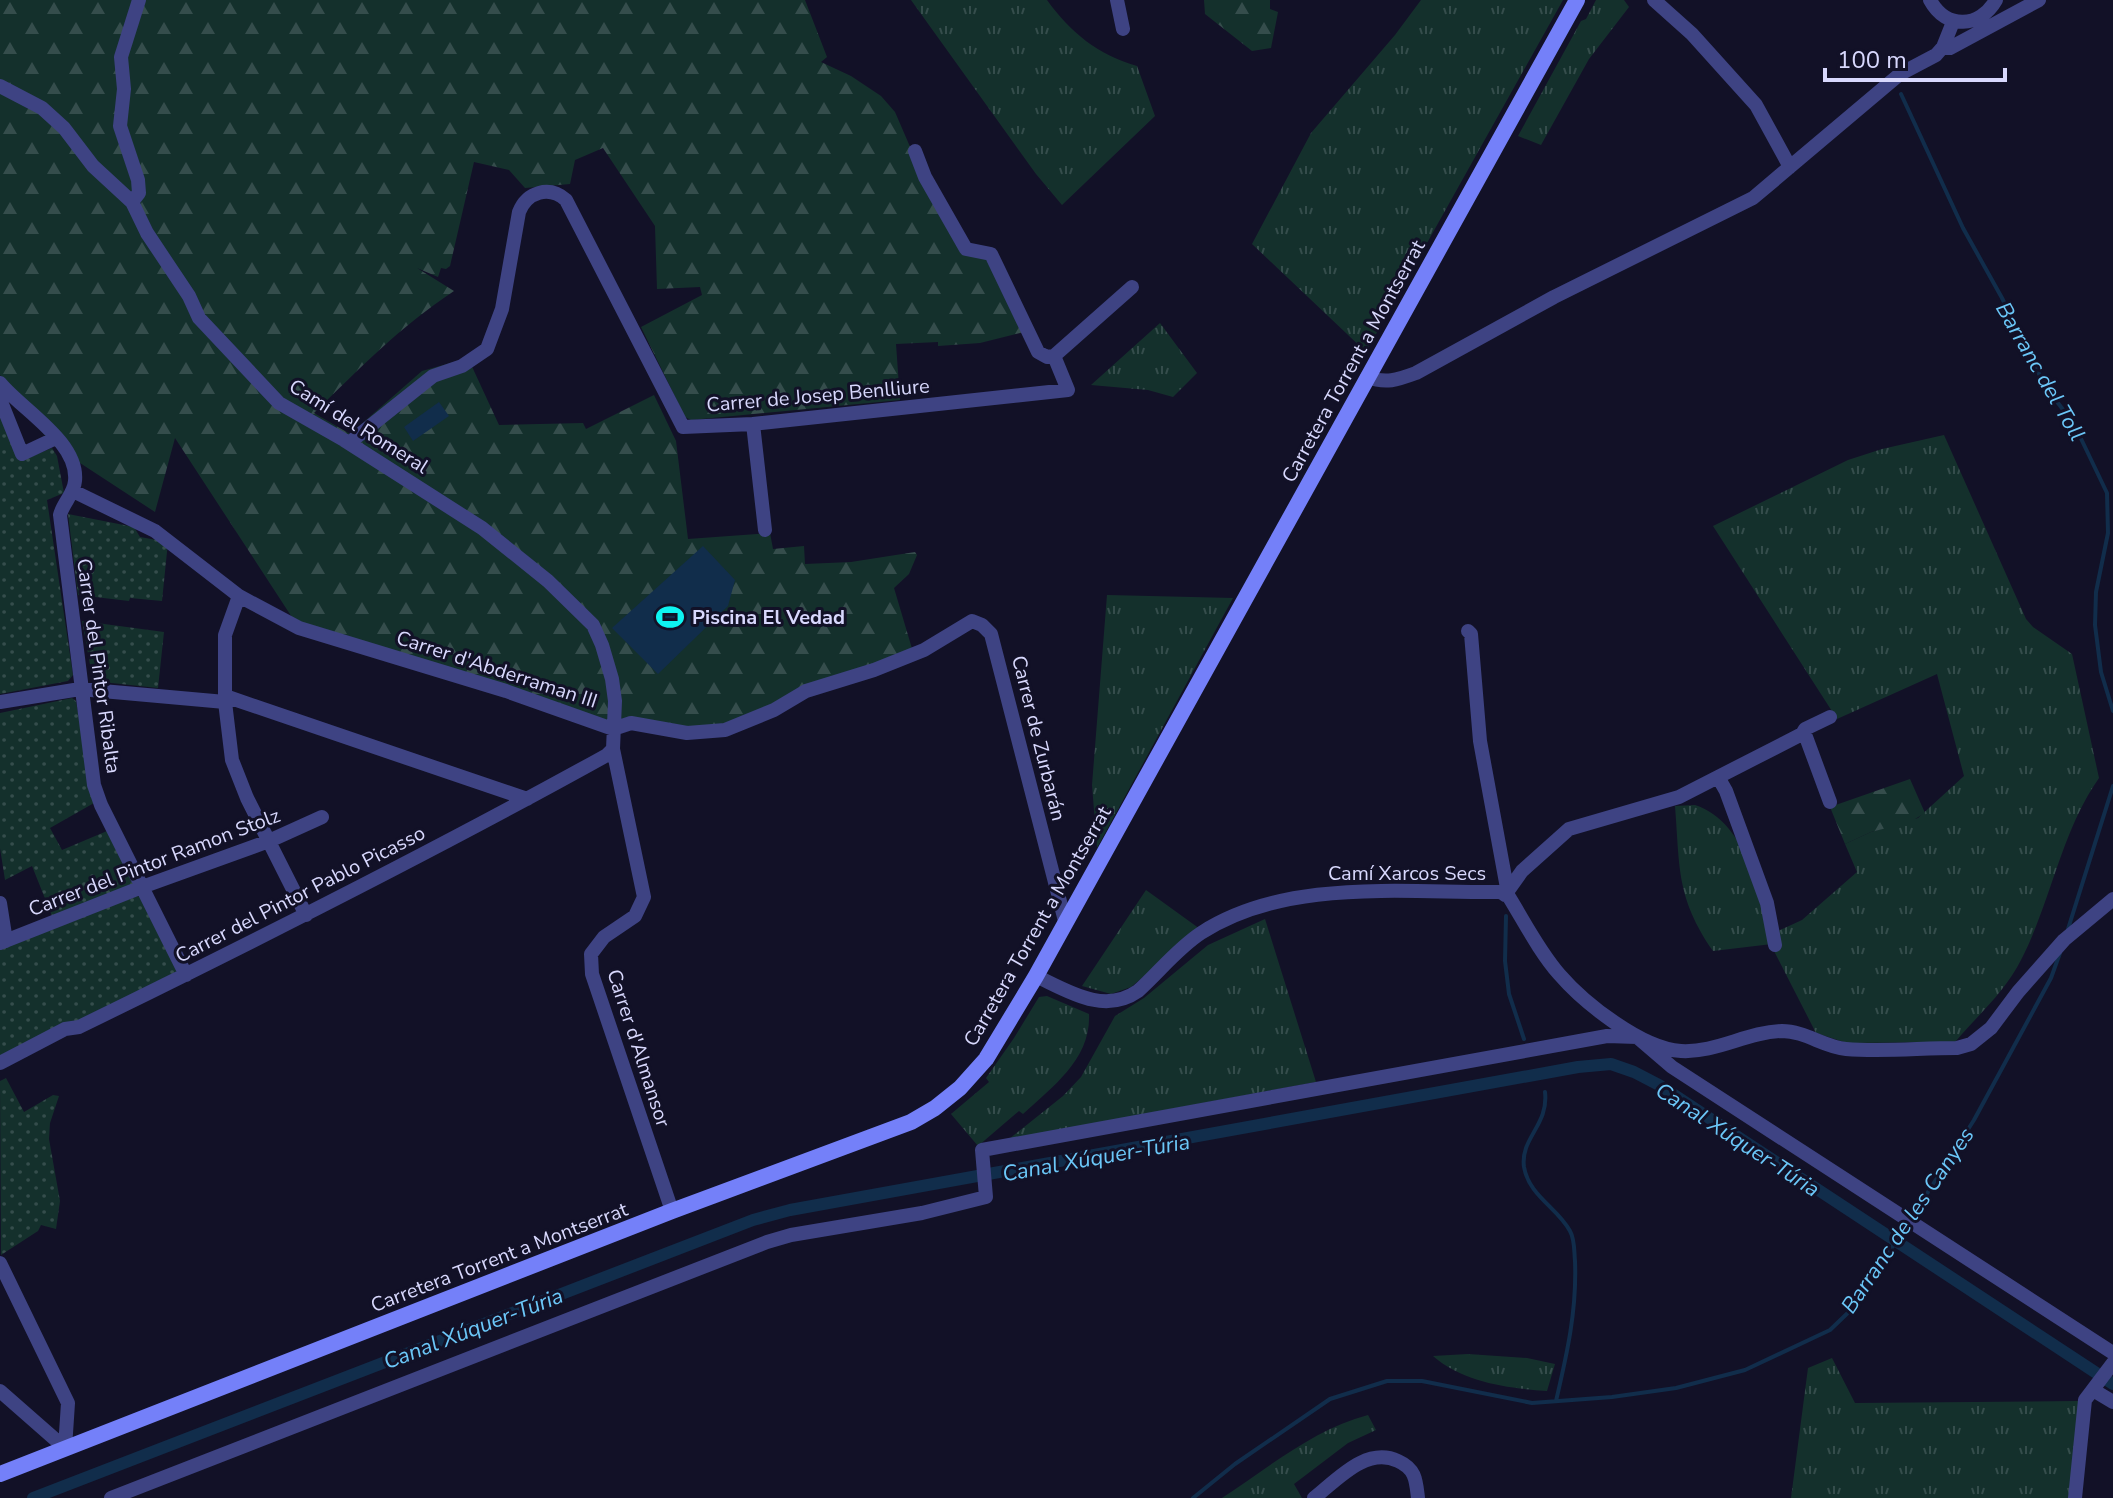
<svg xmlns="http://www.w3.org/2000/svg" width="2113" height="1498" viewBox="0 0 2113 1498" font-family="'Nunito Sans',sans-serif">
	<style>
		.grass { fill: url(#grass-tufts) }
		.forest { fill: url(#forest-firs) }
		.garden { fill: url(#garden-dots) }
		.water { fill: #112d4b }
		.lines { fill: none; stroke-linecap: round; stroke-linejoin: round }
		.stream { stroke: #112d4b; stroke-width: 4 }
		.canal { stroke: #112d4b; stroke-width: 12 }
		.minor { stroke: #3e4383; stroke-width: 14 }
		.secondary { stroke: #7480f9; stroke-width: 16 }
		.labels { text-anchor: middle; stroke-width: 6; stroke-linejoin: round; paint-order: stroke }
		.street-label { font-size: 20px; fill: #d8d8fd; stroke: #121127 }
		.poi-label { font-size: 20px; font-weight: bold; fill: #d8d8fd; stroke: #121127; text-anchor: start }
		.water-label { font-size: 22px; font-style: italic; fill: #6bc7f8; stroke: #121127 }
	</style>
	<defs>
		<pattern id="grass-tufts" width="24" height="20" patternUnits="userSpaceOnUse" patternTransform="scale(2)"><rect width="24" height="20" fill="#14302c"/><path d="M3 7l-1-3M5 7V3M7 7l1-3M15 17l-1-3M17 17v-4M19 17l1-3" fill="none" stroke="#354d4c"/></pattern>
		<pattern id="forest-firs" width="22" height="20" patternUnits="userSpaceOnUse" patternTransform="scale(2)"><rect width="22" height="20" fill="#14302c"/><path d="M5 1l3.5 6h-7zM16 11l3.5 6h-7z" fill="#354d4c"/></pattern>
		<pattern id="garden-dots" width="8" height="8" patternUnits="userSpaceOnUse" patternTransform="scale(2)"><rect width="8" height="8" fill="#14302c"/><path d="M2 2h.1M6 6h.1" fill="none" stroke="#354d4c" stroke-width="1.8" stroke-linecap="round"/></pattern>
	</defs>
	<rect width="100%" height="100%" fill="#121127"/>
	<path class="grass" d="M 911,0 L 1047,0 C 1070,32 1098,55 1137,66 L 1155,116 L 1062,205 L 1036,174 Z
		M 1421,0 L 1563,0 L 1366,352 L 1252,244 L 1311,133 L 1395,35 Z
		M 1596,0 L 1624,0 L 1629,7 L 1589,59 L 1541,145 L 1518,136 L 1581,21 L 1586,19 Z
		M 1160,323 L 1197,373 L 1173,397 L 1148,390 L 1091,385 Z
		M 1944,435 L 2026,619 L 2033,627 L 2072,654 L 2099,778 C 2061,832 2051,902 2021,960 C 2005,992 1977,1016 1955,1042 L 1847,1043 L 1816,1033 L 1774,951 L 1776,932 L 1802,920 L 1857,872 L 1845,844 L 1871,832 L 1918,818 L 1964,776 L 1937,674 L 1837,719 L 1713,526 L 1848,460 L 1882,449 Z
		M 1107,595 L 1233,598 L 1097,848 L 1092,785 Z
		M 1695,805 C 1749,823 1759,897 1772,944 L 1713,951 C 1676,897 1680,868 1675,806 Z
		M 1146,890 L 1200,929 L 1131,987 L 1111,994 L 1082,986 Z
		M 1265,919 L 1316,1082 L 1009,1139 L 1063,1096 L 1081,1077 L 1115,1016 L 1144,998 L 1208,945 Z
		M 1047,996 L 1089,1014 C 1091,1059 1053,1086 1023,1114 L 1019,1111 L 978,1146 L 951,1114 L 989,1082 L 986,1078 L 1014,1038 L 1039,997 Z
		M 1468,1354 L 1527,1358 L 1555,1364 L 1547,1391 C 1508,1388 1464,1383 1433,1356 Z
		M 1832,1358 L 1855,1403 L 2079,1401 L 2072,1498 L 1791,1498 L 1808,1368 Z
		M 1368,1415 L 1376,1430 L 1348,1443 L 1294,1484 L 1302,1498 L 1222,1498 C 1268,1468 1314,1429 1368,1415 Z"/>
	<path class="forest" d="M 0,0 L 805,0 L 827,57 L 821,62 L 851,76 L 881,96 L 895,112 L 911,149 L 962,251 L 987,259 L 1024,332 L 980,343 L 938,346 L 938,342 L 896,344 L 900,400 L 691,420 L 685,417 L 641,327 L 702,295 L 700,287 L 657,289 L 655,226 L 603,148 L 575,160 L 570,184 L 525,188 L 509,170 L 474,162 L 450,266 L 446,269 L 441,268 L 438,277 L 417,268 L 454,291 C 401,326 360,368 314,413 L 350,434 L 422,371 L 468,358 L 499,425 L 583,423 L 586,429 L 654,395 L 676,441 L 688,539 L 770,533 L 773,549 L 804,546 L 805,564 L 851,562 L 915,552 L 917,555 L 909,574 L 894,588 L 913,652 L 725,730 L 613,728 L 299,628 L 175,438 L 155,512 L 51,444 L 0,375 Z
		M 1204,0 L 1270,0 L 1270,9 L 1278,12 L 1271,48 L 1252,51 L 1205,14 Z
		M 1910,779 L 1925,813 L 1910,822 L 1871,832 L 1845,844 L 1830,807 Z"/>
	<path class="garden" d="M 0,411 L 20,461 L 52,448 L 57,456 L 64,493 L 47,500 L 73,675 L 68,681 L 0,694 Z
		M 68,514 L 134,527 L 140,537 L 168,542 L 162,601 L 130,598 L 129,601 L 78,595 Z
		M 82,621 L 164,632 L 158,688 L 93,681 Z
		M 72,698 L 76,701 L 94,803 L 50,828 L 62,850 L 107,831 L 134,884 L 52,916 L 32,866 L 5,880 L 0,848 L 0,713 Z
		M 137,896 L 140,897 L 179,974 L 0,1061 L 0,949 Z
		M 6,1078 L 24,1112 L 53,1095 L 59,1096 L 50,1123 L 49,1139 L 60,1201 L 56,1229 L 41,1225 L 38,1231 L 1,1255 L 0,1081 Z"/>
	<path class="water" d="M 439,402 L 449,416 L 413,441 L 404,427 Z
		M 703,546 L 735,580 L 728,606 L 658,674 L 612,628 Z"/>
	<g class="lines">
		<path class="stream" d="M 1901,94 L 1963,228 L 2002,298 L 2045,386 L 2074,424 L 2107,493 L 2108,533 L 2096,592 L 2095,625 L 2101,672 L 2113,711
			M 1506,916 L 1505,961 L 1509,994 L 1524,1039
			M 2068,929 L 2113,786
			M 1545,1092 C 1549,1125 1520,1138 1524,1167 C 1529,1196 1558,1208 1570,1231 C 1575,1240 1574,1251 1575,1261 C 1577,1310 1567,1354 1556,1401
			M 1912,1217 L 1974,1120 L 2051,978 L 2060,953
			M 1193,1498 L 1235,1464 L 1330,1399 L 1387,1381 L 1422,1381 L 1532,1403 L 1612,1397 L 1676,1388 L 1745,1370 L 1830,1330 L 1855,1306 L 1907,1224"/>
		<path class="canal" d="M 33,1498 L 753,1220 L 790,1210 L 1578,1067 L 1611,1064 L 1634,1072 L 1659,1085 L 2113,1384"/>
		<path class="minor" d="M 1117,0 L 1123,29
			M 1654,0 L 1692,34 L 1756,105 L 1790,167
			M 1930,0 C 1946,30 1980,28 1996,0
			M 1943,47 L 1950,48 L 2039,0
			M 0,86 L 42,108 L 64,128 L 93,166 L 132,202 L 147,233 L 189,296 L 199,318 L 279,403 L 344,440 L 482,528 L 548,581 L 593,625 L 602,645 L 612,679 L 615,701 L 613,749 L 644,897 L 635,916 L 604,937 L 591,954 L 592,974 L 672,1211
			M 915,151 L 925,177 L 966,249 L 991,254 L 1038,352 L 1047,357 L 1054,356
			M 132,202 L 139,193 L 138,180 L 120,126 L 124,89 L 121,57 L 139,0
			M 1367,377 C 1386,384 1397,380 1416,373 L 1554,297 L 1753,198 L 1900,74 L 1936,55 L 1943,47 L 1953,22
			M 0,383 C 22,410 79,442 75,481 C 74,494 63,503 60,515 L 94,785 L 101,805 L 186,975
			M 0,399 L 22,454 L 56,438
			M 753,424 L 765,530
			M 349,443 L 433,376 L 462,366 L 487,349 L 502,309 L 519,212 C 527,192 549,185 566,200 L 683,427 L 753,424 L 1068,390 L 1054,356 L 1132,287
			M 73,491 L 155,531 L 239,596 L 299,628 L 506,691 L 613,729 L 631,723 L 687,733 L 725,730 L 774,710 L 806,691 L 874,670 L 924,650 L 972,621 L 982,625 L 991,634 L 1065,921
			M 239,596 L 225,635 L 225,702 L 232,760 L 247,798 L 306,915
			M 1468,631 L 1471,634 L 1480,741 L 1507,888
			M 225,696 L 527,799
			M 0,702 L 80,689 L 225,702
			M 1802,734 L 1806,737 L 1830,802
			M 1718,777 L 1726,791 L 1767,903 L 1775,945
			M 1505,895 L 1522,871 L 1569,829 L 1679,797 L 1802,734 L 1805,729 L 1830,717
			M 0,903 L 6,941
			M 0,943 L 142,887 L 269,841 L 322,817
			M 1036,976 C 1068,991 1104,1015 1138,991 C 1159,972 1178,948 1201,933 C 1286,878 1403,893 1500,892 L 1509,897 C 1525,923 1539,951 1559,974 C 1584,1003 1642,1049 1681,1051 C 1716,1053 1747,1032 1782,1031 C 1805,1031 1824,1047 1846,1049 C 1883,1052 1920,1048 1957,1048 L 1971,1044 L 1991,1028 L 2018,992 L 2064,940 L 2113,899
			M 0,1063 L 65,1029 L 79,1027 C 257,940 434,851 607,755 L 613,749
			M 0,1263 L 68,1403 L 65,1448
			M 2093,1390 L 2113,1402
			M 0,1391 L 65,1448
			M 111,1498 L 767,1242 L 791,1235 L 922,1213 L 986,1197 L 982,1150 L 1607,1036 L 1637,1037 L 1672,1067 L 2113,1353
			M 1314,1498 C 1337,1480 1366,1446 1398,1461 C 1416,1469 1416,1481 1418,1498
			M 2075,1498 L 2085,1400 L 2113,1363"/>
		<path class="secondary" d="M 0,1474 L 672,1211 L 911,1122 L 935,1108 L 960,1088 L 986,1059 L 1036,976 L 1577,0"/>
	</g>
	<defs>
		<g id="stadium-bare" transform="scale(2.16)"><path d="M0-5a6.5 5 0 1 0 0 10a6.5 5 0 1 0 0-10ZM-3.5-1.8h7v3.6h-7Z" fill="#0ef4f1" stroke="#121127" stroke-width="2.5" paint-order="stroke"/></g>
	</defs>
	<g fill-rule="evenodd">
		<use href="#stadium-bare" x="670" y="617"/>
	</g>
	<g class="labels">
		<g class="street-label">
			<text transform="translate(1353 361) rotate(-61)" y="7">Carretera Torrent a Montserrat</text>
			<text transform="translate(818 395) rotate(-5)" y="7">Carrer de Josep Benlliure</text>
			<text transform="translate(359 426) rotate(32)" y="7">Camí del Romeral</text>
			<text transform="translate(99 666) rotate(82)" y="7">Carrer del Pintor Ribalta</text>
			<text transform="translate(497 669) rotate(18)" y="7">Carrer d'Abderraman III</text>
			<text transform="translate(1039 738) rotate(76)" y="7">Carrer de Zurbarán</text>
			<text transform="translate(154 862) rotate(-21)" y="7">Carrer del Pintor Ramon Stolz</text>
			<text x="1407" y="880">Camí Xarcos Secs</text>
			<text transform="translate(300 894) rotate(-27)" y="7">Carrer del Pintor Pablo Picasso</text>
			<text transform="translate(1037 926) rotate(-60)" y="7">Carretera Torrent a Montserrat</text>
			<text transform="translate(639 1048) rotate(72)" y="7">Carrer d'Almansor</text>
			<text transform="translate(499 1257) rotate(-21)" y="7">Carretera Torrent a Montserrat</text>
		</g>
		<g class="poi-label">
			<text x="692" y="624">Piscina El Vedad</text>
		</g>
		<g class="water-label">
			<text transform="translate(2041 371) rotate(60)" y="8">Barranc del Toll</text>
			<text transform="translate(1738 1139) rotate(33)" y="8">Canal Xúquer-Túria</text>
			<text transform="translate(1096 1157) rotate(-10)" y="8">Canal Xúquer-Túria</text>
			<text transform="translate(1907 1220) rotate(-56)" y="8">Barranc de les Canyes</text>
			<text transform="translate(473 1328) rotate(-21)" y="8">Canal Xúquer-Túria</text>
		</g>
	</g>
	<path d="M1825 68v12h180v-12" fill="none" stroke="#d8d8fd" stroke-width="4"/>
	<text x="1837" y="68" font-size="24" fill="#d8d8fd" stroke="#121127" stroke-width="6" paint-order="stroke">100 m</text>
</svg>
